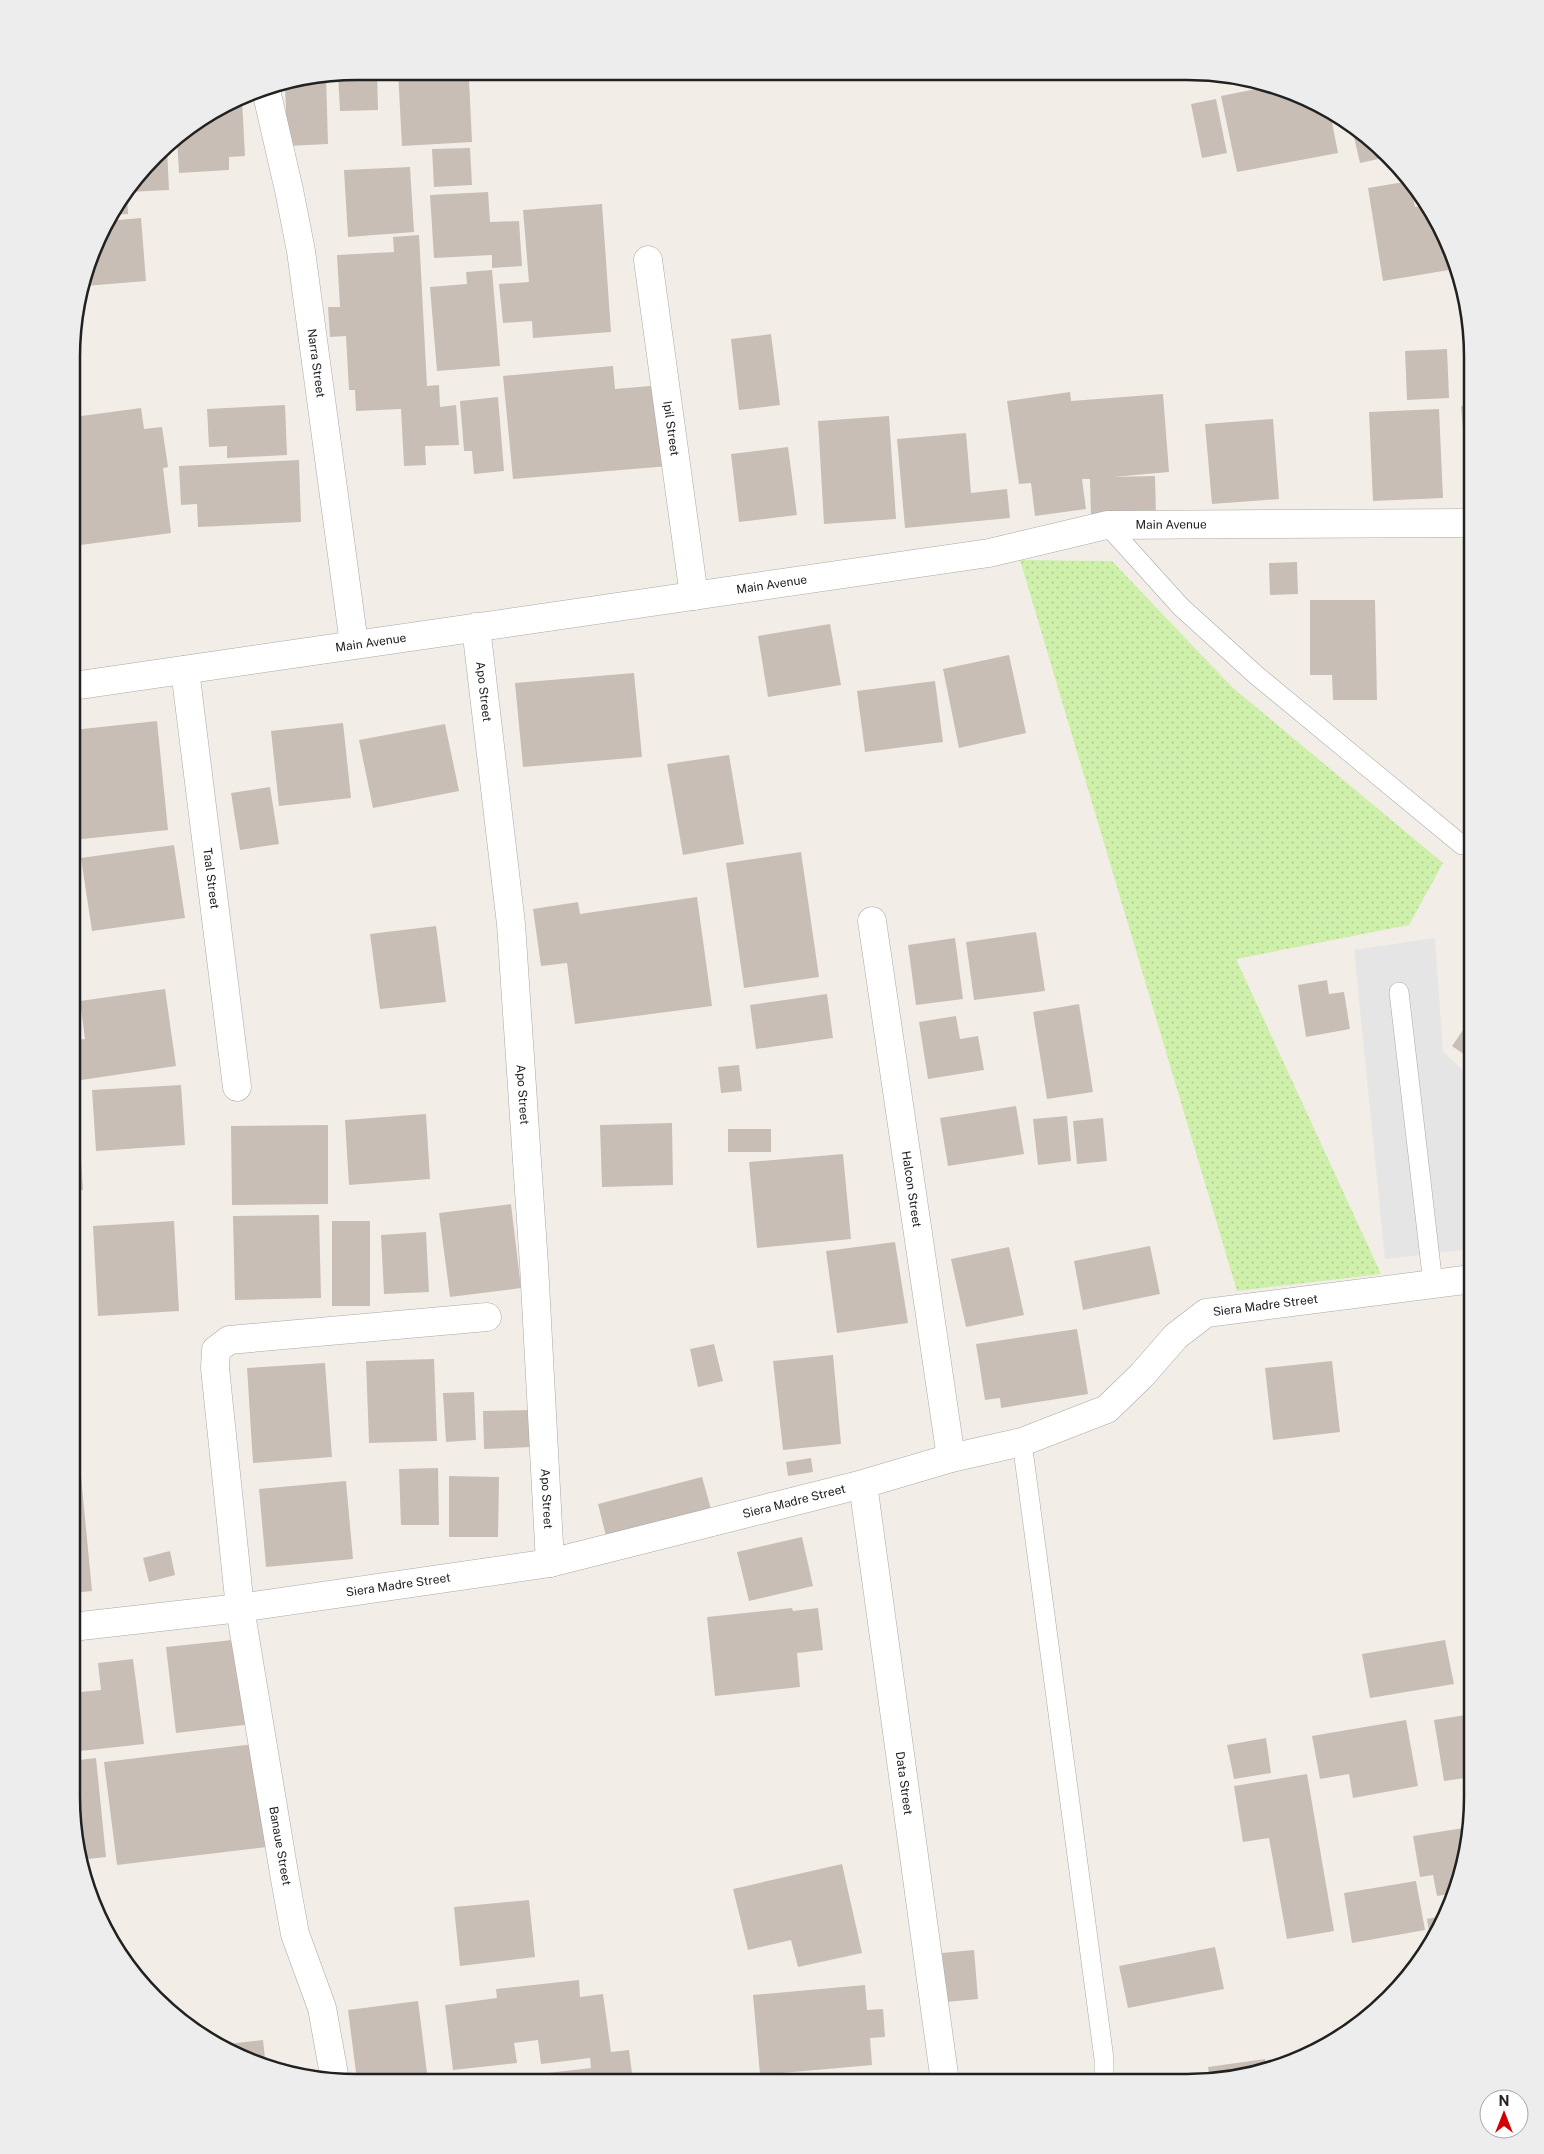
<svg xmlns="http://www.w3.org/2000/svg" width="1544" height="2154" viewBox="0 0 1544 2154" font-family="'Public Sans',sans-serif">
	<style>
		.grass { fill: url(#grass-dots) }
		.parking { fill: #e5e5e5 }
		.building { fill: #c8beb6 }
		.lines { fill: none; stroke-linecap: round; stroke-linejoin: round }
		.lane-casing { stroke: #a8a8a8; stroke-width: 20 }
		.street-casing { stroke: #a8a8a8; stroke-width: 29 }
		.lane { stroke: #fff; stroke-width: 19 }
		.street { stroke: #fff; stroke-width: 28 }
		.labels { text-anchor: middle; stroke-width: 4; stroke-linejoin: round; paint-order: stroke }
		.street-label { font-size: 12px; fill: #212121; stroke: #fff }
		.rim { fill: none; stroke: #212121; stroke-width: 2.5 }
	</style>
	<defs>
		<pattern id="grass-dots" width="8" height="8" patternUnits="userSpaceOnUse" patternTransform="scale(1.25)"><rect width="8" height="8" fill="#cef0aa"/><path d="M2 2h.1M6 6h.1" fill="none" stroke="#b1ce92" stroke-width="1.8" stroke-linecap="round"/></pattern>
	</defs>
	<rect width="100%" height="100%" fill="#f2eee7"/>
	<path class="grass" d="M 1020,560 L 1112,561 L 1232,687 L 1443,863 L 1409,925 L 1236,959 L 1381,1274 L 1237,1291 Z"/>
	<path class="parking" d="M 1435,938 L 1443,1052 L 1472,1078 L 1472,1249 L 1385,1259 L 1354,950 Z"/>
	<path class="building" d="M 357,71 L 377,71 L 378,110 L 340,111 L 338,74 Z
		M 398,71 L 455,72 L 456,81 L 469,80 L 472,142 L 402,146 Z
		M 326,76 L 328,144 L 287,146 L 285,83 Z
		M 1271,86 L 1297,93 L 1330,112 L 1338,153 L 1237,172 L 1221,96 Z
		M 1216,99 L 1227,153 L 1202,158 L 1191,104 Z
		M 242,100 L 245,156 L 229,157 L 229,170 L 179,173 L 177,137 Z
		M 1351,124 L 1361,130 L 1381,149 L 1383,158 L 1360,163 Z
		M 164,147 L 167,147 L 169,190 L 128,192 Z
		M 470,148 L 472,185 L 434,187 L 432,149 Z
		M 410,167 L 414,232 L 348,237 L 344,170 Z
		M 1410,181 L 1415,207 L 1426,205 L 1442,229 L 1449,270 L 1383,281 L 1368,188 Z
		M 488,192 L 490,222 L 519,221 L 522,266 L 492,268 L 492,255 L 434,258 L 430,195 Z
		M 127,193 L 128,214 L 109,215 L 109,214 Z
		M 602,204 L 611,332 L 533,338 L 532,321 L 503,323 L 499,284 L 529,282 L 523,210 Z
		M 141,218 L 146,281 L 85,286 L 107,221 Z
		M 419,235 L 427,386 L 439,385 L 440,407 L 456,405 L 459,445 L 425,446 L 426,465 L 404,466 L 401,409 L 356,411 L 355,390 L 349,390 L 346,336 L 330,337 L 328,307 L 340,307 L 337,255 L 394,252 L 393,237 Z
		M 492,270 L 500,366 L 437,371 L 430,287 L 467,284 L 466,272 Z
		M 771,334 L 780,405 L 739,410 L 731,339 Z
		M 1447,349 L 1449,398 L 1407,400 L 1405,351 Z
		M 613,366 L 615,389 L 662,385 L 669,466 L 513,479 L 503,376 Z
		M 1070,392 L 1071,401 L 1163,394 L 1169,472 L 1113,477 L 1155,476 L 1156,516 L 1091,517 L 1090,479 L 1082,479 L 1086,509 L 1035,516 L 1031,483 L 1019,484 L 1007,401 Z
		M 498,397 L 504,471 L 474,474 L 472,451 L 464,451 L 460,401 Z
		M 285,405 L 287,455 L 227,458 L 227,446 L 209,447 L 207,409 Z
		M 1473,405 L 1473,453 L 1465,453 L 1461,406 Z
		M 141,408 L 144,429 L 162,427 L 168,467 L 163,468 L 171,533 L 73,546 L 74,417 Z
		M 1439,409 L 1443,498 L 1373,501 L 1369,412 Z
		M 889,416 L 896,519 L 824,524 L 818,421 Z
		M 1273,419 L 1279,499 L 1212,504 L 1205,424 Z
		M 966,433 L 971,493 L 1007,489 L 1010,518 L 905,528 L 897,439 Z
		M 788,447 L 797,515 L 739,522 L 731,454 Z
		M 299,460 L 301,522 L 198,527 L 197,504 L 181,505 L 179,466 Z
		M 1297,562 L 1298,594 L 1270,595 L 1269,563 Z
		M 1310,600 L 1375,600 L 1377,700 L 1333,700 L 1332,675 L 1310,675 Z
		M 830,624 L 841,685 L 768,697 L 758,636 Z
		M 1009,655 L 1026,733 L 959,748 L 943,669 Z
		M 634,673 L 642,757 L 523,767 L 515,683 Z
		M 935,681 L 943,742 L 865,752 L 857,691 Z
		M 157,721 L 168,830 L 73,840 L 73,730 Z
		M 343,723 L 351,798 L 279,806 L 271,731 Z
		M 445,724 L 459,791 L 373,808 L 359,740 Z
		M 729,755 L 744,844 L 683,855 L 667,764 Z
		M 270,787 L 279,844 L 240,850 L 231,793 Z
		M 174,845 L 185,918 L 92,931 L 81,858 Z
		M 801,852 L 819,977 L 744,988 L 726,863 Z
		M 73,880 L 81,929 L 73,930 Z
		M 697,897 L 712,1006 L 575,1024 L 567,963 L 541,966 L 533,909 L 578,902 L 580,914 Z
		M 436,926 L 446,1002 L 380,1009 L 370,934 Z
		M 1036,932 L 1045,991 L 974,1000 L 966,942 Z
		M 955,938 L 963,999 L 916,1005 L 908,945 Z
		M 1327,980 L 1329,994 L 1344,992 L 1350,1029 L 1306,1037 L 1298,985 Z
		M 165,989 L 176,1066 L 81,1080 L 75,1040 L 85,1039 L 80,1001 Z
		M 827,994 L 833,1038 L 756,1049 L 750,1005 Z
		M 1079,1004 L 1093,1092 L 1047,1099 L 1033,1012 Z
		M 956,1016 L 960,1039 L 978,1036 L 984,1070 L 928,1079 L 919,1022 Z
		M 1472,1017 L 1472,1060 L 1452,1046 Z
		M 739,1065 L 742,1091 L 721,1093 L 718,1067 Z
		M 181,1085 L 185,1145 L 96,1151 L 92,1090 Z
		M 1016,1106 L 1024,1154 L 948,1166 L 940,1118 Z
		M 426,1114 L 430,1179 L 349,1185 L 345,1120 Z
		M 1067,1116 L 1071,1161 L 1038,1165 L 1033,1119 Z
		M 1103,1118 L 1107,1161 L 1077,1164 L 1073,1121 Z
		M 672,1123 L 673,1185 L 602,1187 L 600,1125 Z
		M 328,1125 L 328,1204 L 232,1205 L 231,1126 Z
		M 79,1126 L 83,1190 L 72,1191 L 72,1127 Z
		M 728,1129 L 771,1129 L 771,1152 L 728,1152 Z
		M 843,1154 L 851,1239 L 757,1248 L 749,1162 Z
		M 511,1204 L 521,1288 L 450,1297 L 439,1213 Z
		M 319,1215 L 321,1298 L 235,1300 L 233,1216 Z
		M 174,1221 L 179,1311 L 98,1316 L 93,1226 Z
		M 332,1221 L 370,1221 L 370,1306 L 332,1306 Z
		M 426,1232 L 429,1292 L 384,1294 L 381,1235 Z
		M 895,1242 L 908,1323 L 837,1333 L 826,1251 Z
		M 1150,1246 L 1160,1294 L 1083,1310 L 1074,1261 Z
		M 1009,1247 L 1024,1315 L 966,1327 L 951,1259 Z
		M 1077,1329 L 1088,1394 L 1001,1408 L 1000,1398 L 985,1400 L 976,1344 Z
		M 714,1344 L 723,1381 L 698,1387 L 690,1349 Z
		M 833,1355 L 841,1444 L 783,1450 L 773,1361 Z
		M 434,1359 L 437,1441 L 369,1443 L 366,1361 Z
		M 1332,1361 L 1340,1432 L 1273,1440 L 1265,1368 Z
		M 325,1363 L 332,1457 L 253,1463 L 247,1368 Z
		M 474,1392 L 476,1440 L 446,1442 L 443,1393 Z
		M 530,1410 L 531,1447 L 484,1449 L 483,1411 Z
		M 78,1445 L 92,1591 L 72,1593 L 72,1446 Z
		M 811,1458 L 813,1472 L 788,1476 L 786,1462 Z
		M 438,1468 L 439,1525 L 401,1525 L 399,1469 Z
		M 449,1476 L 499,1477 L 498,1537 L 449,1537 Z
		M 702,1477 L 711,1509 L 606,1536 L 598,1504 Z
		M 346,1481 L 353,1559 L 266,1567 L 259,1489 Z
		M 802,1537 L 813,1586 L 749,1601 L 737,1552 Z
		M 170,1551 L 175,1575 L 149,1582 L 143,1558 Z
		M 1472,1605 L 1472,1641 L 1471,1641 L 1466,1606 Z
		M 792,1608 L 793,1611 L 818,1608 L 823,1650 L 797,1653 L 800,1687 L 715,1696 L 707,1617 Z
		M 242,1639 L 252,1724 L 176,1733 L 166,1647 Z
		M 1445,1640 L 1454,1684 L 1370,1698 L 1362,1654 Z
		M 133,1659 L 144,1744 L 71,1752 L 71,1693 L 101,1690 L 98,1663 Z
		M 1472,1714 L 1472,1777 L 1444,1781 L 1434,1720 Z
		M 1406,1720 L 1418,1786 L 1353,1798 L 1349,1774 L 1320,1779 L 1312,1736 Z
		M 1266,1738 L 1271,1773 L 1234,1779 L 1227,1745 Z
		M 254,1744 L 267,1847 L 117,1865 L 104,1762 Z
		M 96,1758 L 106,1857 L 79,1860 L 71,1797 L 71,1761 Z
		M 1307,1774 L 1334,1931 L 1287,1939 L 1269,1838 L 1243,1842 L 1234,1786 Z
		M 1470,1827 L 1457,1889 L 1456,1893 L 1437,1896 L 1433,1875 L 1420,1877 L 1413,1836 Z
		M 842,1864 L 862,1953 L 798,1967 L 791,1940 L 748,1950 L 733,1889 Z
		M 1416,1881 L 1425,1930 L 1352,1943 L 1344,1893 Z
		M 529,1900 L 535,1957 L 460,1966 L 454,1907 Z
		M 1443,1916 L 1443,1918 L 1431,1943 L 1427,1919 Z
		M 1215,1947 L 1224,1989 L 1128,2008 L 1119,1966 Z
		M 974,1950 L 978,1999 L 946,2002 L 942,1953 Z
		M 579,1980 L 580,1997 L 603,1994 L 611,2052 L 629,2050 L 633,2081 L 530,2081 L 530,2075 L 591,2068 L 590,2058 L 541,2064 L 538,2040 L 514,2043 L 517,2063 L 453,2070 L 445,2005 L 497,1998 L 496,1989 Z
		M 865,1985 L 867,2010 L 883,2009 L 885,2037 L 870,2038 L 872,2065 L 760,2075 L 753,1995 Z
		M 418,2001 L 428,2081 L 357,2080 L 348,2010 Z
		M 263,2040 L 266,2068 L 219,2045 Z
		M 1312,2053 L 1312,2054 L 1281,2065 L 1280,2057 Z
		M 1265,2059 L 1266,2071 L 1210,2080 L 1208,2067 Z
		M 861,2077 L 862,2082 L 833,2082 L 833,2081 Z"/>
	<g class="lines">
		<g class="lane-casing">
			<path id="lane" d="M 1107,525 L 1181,607 L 1256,675 L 1462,845
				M 1399,992 L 1433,1284
				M 1022,1442 L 1104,2059 L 1104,2083"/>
		</g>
		<g class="street-casing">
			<g id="street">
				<path id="s1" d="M 265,86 L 289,190 L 301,251 L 354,644"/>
				<path id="s2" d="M 648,260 L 694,596"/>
				<path id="s3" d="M 476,627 L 511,924 L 534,1265 L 550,1563"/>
				<path id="s4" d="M 185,670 L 237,1087"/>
				<path id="s5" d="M 73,686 L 989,553 L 1107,525 L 1473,523"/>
				<path id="s6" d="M 872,921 L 951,1458"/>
				<path id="s7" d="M 863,1484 L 945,2082"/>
				<path id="s8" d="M 72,1627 L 240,1608 L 550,1563 L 863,1484 L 951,1458 L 1022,1442 L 1107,1409 L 1142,1375 L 1176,1336 L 1206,1313 L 1472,1279"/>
				<path d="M 335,2080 L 322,2008 L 295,1934 L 285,1879 L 240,1608 L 215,1368 L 216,1350 L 229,1340 L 487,1317"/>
			</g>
		</g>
		<use href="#lane" class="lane"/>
		<use href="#street" class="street"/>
	</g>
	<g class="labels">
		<g class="street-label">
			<text dy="4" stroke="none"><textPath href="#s1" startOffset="282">Narra Street</textPath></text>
			<text dy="4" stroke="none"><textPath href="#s2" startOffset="170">Ipil Street</textPath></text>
			<text dy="4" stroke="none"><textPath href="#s5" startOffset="1111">Main Avenue</textPath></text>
			<text dy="4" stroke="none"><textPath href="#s5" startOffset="706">Main Avenue</textPath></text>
			<text dy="4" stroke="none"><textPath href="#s5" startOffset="301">Main Avenue</textPath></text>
			<text dy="4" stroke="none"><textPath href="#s3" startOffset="65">Apo Street</textPath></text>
			<text dy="4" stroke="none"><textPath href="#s4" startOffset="210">Taal Street</textPath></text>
			<text dy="4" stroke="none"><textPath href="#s3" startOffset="470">Apo Street</textPath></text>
			<text dy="4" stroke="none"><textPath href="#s6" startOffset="271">Halcon Street</textPath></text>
			<text dy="4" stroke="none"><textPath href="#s8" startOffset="1259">Siera Madre Street</textPath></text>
			<text dy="4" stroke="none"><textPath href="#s3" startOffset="875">Apo Street</textPath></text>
			<text dy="4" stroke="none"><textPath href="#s8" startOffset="734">Siera Madre Street</textPath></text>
			<text dy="4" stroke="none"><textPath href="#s8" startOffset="329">Siera Madre Street</textPath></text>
			<text dy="4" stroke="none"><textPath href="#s7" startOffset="302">Data Street</textPath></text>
			<text transform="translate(280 1846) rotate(80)" y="4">Banaue Street</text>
		</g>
	</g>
	<path d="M0 0H1544V2154H0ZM357 80H1187A277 277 0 0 1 1464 357V1797A277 277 0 0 1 1187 2074H357A277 277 0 0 1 80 1797V357A277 277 0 0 1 357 80Z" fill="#ededed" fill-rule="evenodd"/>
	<path class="rim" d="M357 80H1187A277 277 0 0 1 1464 357V1797A277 277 0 0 1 1187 2074H357A277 277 0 0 1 80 1797V357A277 277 0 0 1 357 80Z"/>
	<g transform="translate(1504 2114)"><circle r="24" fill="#ffffff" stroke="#a6a6a6"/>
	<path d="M0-4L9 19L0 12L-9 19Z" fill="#d30004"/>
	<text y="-8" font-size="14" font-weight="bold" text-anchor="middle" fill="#212121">N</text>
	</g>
</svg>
